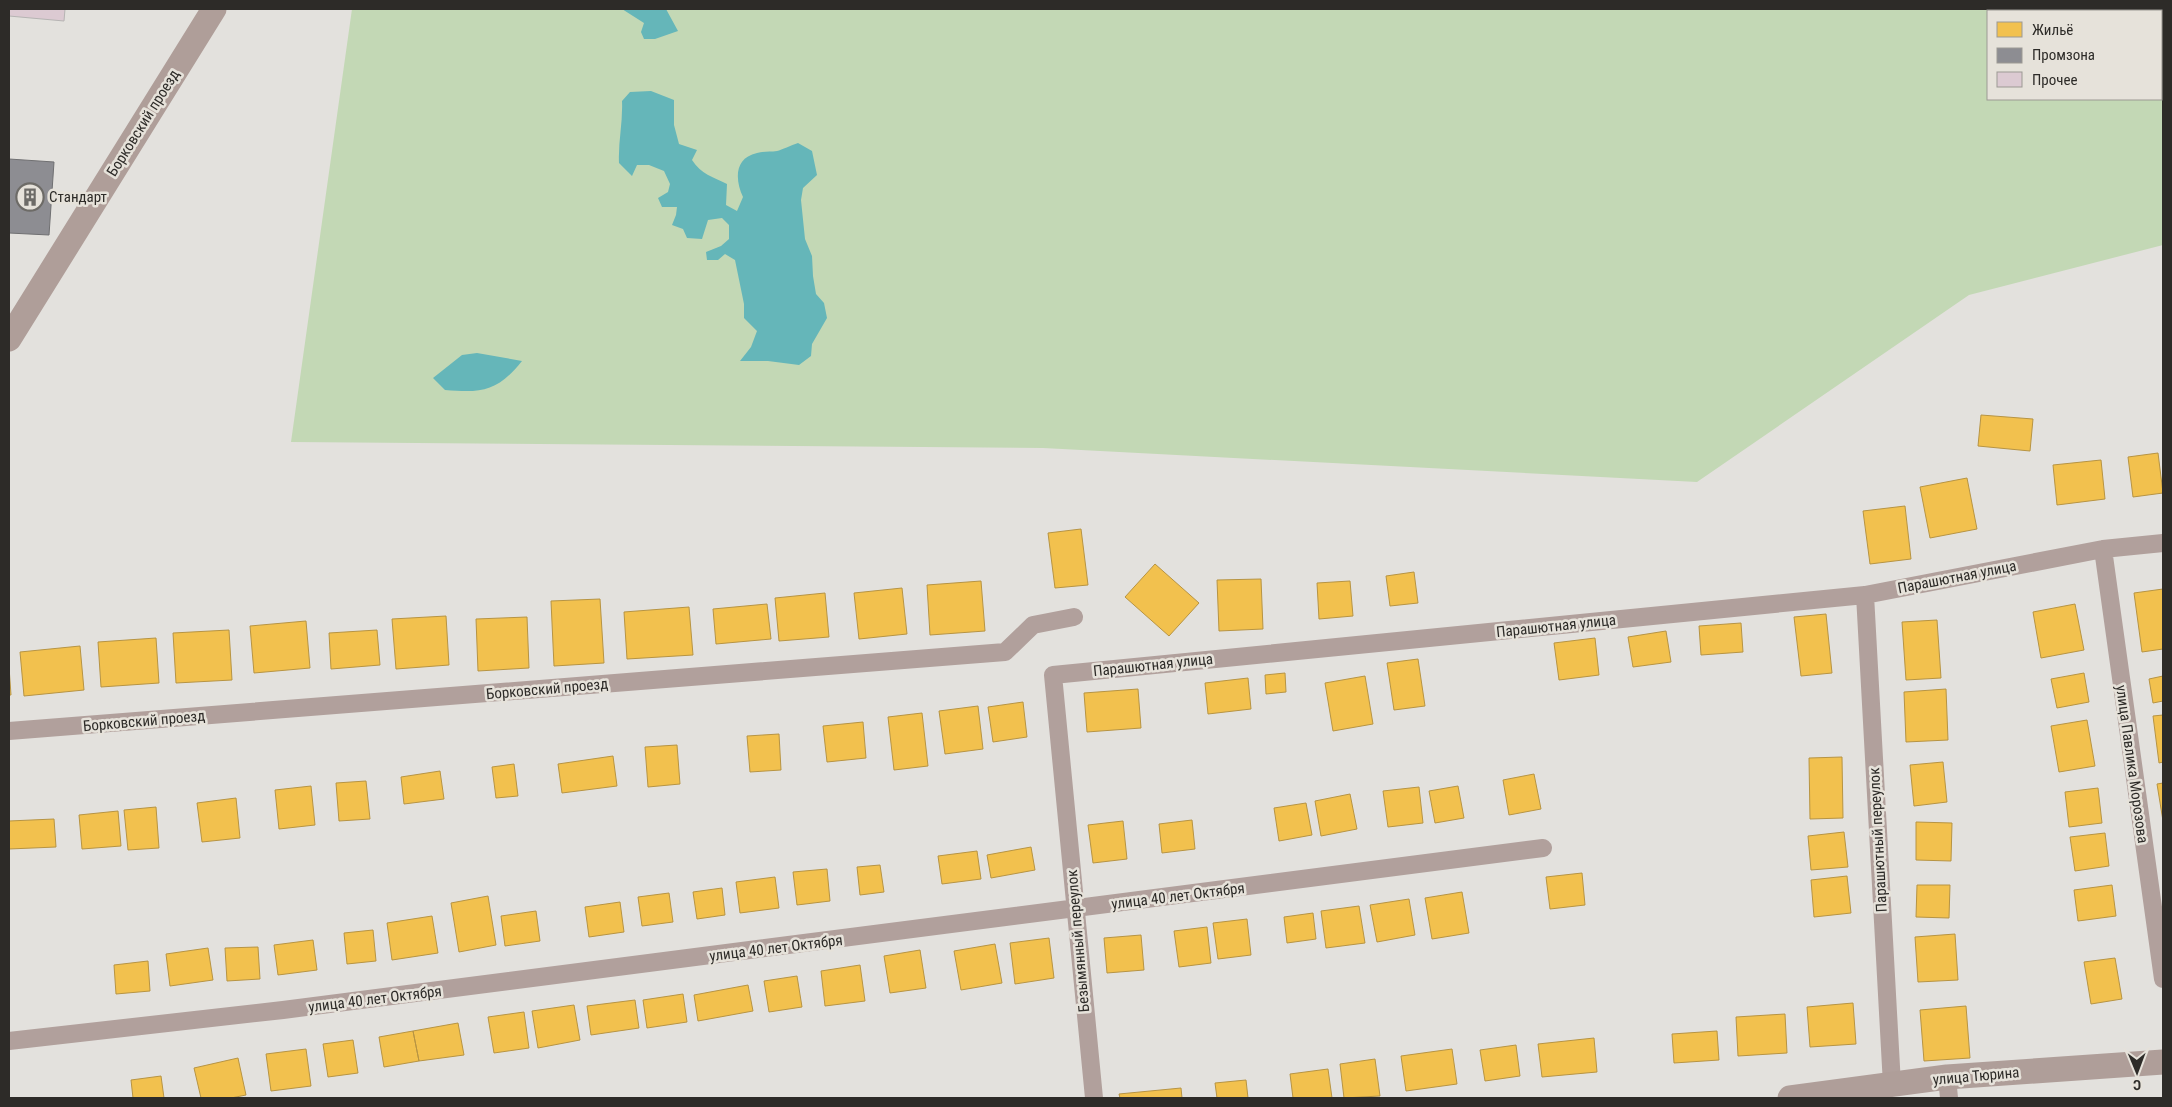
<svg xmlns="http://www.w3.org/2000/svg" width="2172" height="1107" viewBox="0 0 2172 1107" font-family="'Roboto Condensed',sans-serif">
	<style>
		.green { fill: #c3d8b5; fill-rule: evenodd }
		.water { fill: #65b6b9 }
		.homes { fill: #f2c14e; stroke: #b79443 }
		.industry { fill: #8d8d92; stroke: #707072 }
		.building { fill: #dccad2; stroke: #b6b4b3 }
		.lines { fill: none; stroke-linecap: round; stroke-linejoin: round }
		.street { stroke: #b1a09c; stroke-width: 18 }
		.secondary { stroke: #af9e99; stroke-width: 25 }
		.labels { text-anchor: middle; stroke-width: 5; stroke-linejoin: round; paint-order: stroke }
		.street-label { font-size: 15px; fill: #2d2b28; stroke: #e6e2da }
		.poi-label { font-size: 15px; fill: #2d2b28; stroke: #e6e2da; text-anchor: start }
	</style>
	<rect width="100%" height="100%" fill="#e3e1dd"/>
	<path class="green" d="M 352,9 L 2163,9 L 2163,245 L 1969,295 L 1697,482 L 1043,448 L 291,442 ZM 1988,11 L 2161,11 L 2161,99 L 1988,99 Z"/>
	<path class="water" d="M 622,9 L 666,9 L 678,31 L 655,39 L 644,39 L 641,32 L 644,23 Z
		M 651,91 L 674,100 L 674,125 L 679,144 L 697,150 L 692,160 C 701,174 713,177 727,184 L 726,205 L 737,211 L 743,197 C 735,180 734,158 757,153 C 763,151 770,152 777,151 C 782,150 791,145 798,143 L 812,151 L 817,175 L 803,188 L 801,200 L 805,239 L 812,256 L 813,276 L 816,294 L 824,303 L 827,318 L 812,344 L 811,356 L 799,365 L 768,361 L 740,361 L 751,347 L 757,331 L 744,318 L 744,304 L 735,260 L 725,254 L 718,260 L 707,260 L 706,252 L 721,246 L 729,239 L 729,225 L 722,218 L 708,220 L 702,239 L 687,238 L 683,229 L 672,225 L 676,215 L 677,207 L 662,207 L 658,198 L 668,192 L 670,184 L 664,171 L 649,165 L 637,165 L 632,176 L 619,163 C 618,142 623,122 622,101 L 630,92 Z
		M 477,353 L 522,361 C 497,392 482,393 445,390 L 433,378 L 462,355 Z"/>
	<path class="homes" d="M 1981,415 L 2033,419 L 2030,451 L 1978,446 Z
		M 2158,453 L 2163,493 L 2133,497 L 2128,457 Z
		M 2101,460 L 2105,499 L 2057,505 L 2053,465 Z
		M 1967,478 L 1977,529 L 1930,538 L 1920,487 Z
		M 1905,506 L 1911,559 L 1870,564 L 1863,511 Z
		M 1081,529 L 1088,585 L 1055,588 L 1048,533 Z
		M 1155,564 L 1199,603 L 1169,636 L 1125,597 Z
		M 1414,572 L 1418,603 L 1390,606 L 1386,576 Z
		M 1261,579 L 1263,629 L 1219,631 L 1217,580 Z
		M 981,581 L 985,631 L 930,635 L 927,585 Z
		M 1350,581 L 1353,616 L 1319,619 L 1317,583 Z
		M 902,588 L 907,634 L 859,639 L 854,593 Z
		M 2163,589 L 2163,649 L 2142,652 L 2134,593 Z
		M 825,593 L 829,637 L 779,641 L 775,598 Z
		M 600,599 L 604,663 L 554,666 L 551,601 Z
		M 767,604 L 771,639 L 716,644 L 713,609 Z
		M 2075,604 L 2084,650 L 2041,658 L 2033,612 Z
		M 689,607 L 693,655 L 627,659 L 624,612 Z
		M 1826,614 L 1832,673 L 1801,676 L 1794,617 Z
		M 446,616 L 449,665 L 396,669 L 392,619 Z
		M 527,617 L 529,668 L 478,671 L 476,619 Z
		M 1937,620 L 1941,678 L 1906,680 L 1902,622 Z
		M 306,621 L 310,668 L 254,673 L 250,626 Z
		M 1741,623 L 1743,652 L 1701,655 L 1699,626 Z
		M 229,630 L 232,680 L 176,683 L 173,633 Z
		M 377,630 L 380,665 L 331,669 L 329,633 Z
		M 1666,631 L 1671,662 L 1633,667 L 1628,637 Z
		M 156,638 L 159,683 L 101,687 L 98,642 Z
		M 1595,638 L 1599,675 L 1559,680 L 1554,643 Z
		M 80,646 L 84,690 L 24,696 L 20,652 Z
		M 1418,659 L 1425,706 L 1394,710 L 1387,663 Z
		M 9,667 L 11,695 L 9,695 Z
		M 1285,673 L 1286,692 L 1266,694 L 1265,675 Z
		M 2084,673 L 2089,702 L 2057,708 L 2051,679 Z
		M 1365,676 L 1373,724 L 1333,731 L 1325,683 Z
		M 2163,676 L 2163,701 L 2153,703 L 2149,679 Z
		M 1248,678 L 1251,709 L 1208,714 L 1205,683 Z
		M 1138,689 L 1141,728 L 1087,732 L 1084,693 Z
		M 1946,689 L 1948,740 L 1906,742 L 1904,692 Z
		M 1023,702 L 1027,737 L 993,742 L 988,707 Z
		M 978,706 L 983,749 L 945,754 L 939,711 Z
		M 922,713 L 928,766 L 894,770 L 888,717 Z
		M 2163,715 L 2163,762 L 2159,763 L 2153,716 Z
		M 2087,720 L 2095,766 L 2059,772 L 2051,726 Z
		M 863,722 L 866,758 L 827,762 L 823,726 Z
		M 779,734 L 781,770 L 750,772 L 747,736 Z
		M 677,745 L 680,784 L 648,787 L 645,747 Z
		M 613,756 L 617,786 L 562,793 L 558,764 Z
		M 1842,757 L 1843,818 L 1810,819 L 1809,758 Z
		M 1943,762 L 1947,802 L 1914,806 L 1910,765 Z
		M 514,764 L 518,796 L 496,798 L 492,767 Z
		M 440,771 L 444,799 L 404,804 L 401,777 Z
		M 1534,774 L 1541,809 L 1509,815 L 1503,780 Z
		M 366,781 L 370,819 L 339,821 L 336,783 Z
		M 2163,783 L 2163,821 L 2157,784 Z
		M 311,786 L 315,825 L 279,829 L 275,790 Z
		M 1458,786 L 1464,818 L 1435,823 L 1429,791 Z
		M 1419,787 L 1423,823 L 1388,827 L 1383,791 Z
		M 2098,788 L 2102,823 L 2069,827 L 2065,792 Z
		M 1350,794 L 1357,829 L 1321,836 L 1315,801 Z
		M 236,798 L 240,838 L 202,842 L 197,803 Z
		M 1306,803 L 1312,835 L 1279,841 L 1274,808 Z
		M 156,807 L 159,848 L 128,850 L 124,810 Z
		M 118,811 L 121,846 L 82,849 L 79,815 Z
		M 54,819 L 56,847 L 9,849 L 9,821 Z
		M 1192,820 L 1195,849 L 1162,853 L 1159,824 Z
		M 1123,821 L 1127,859 L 1093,863 L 1088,825 Z
		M 1916,822 L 1952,823 L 1951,861 L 1916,860 Z
		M 1844,832 L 1848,867 L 1811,870 L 1808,836 Z
		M 2105,833 L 2109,866 L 2075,871 L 2070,837 Z
		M 1031,847 L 1035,870 L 991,878 L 987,855 Z
		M 977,851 L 981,879 L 942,884 L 938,856 Z
		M 880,865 L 884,892 L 860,895 L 857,867 Z
		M 827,869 L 830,901 L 797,905 L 793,872 Z
		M 1582,873 L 1585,905 L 1550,909 L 1546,877 Z
		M 1847,876 L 1851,913 L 1814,917 L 1811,880 Z
		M 775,877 L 779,908 L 740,913 L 736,882 Z
		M 1917,885 L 1950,885 L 1949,918 L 1916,917 Z
		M 2112,885 L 2116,916 L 2078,921 L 2074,890 Z
		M 722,888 L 725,915 L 697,919 L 693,892 Z
		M 1462,892 L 1469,933 L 1432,939 L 1425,898 Z
		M 669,893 L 673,922 L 642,926 L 638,897 Z
		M 488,896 L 496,945 L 459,952 L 451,903 Z
		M 1409,899 L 1415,935 L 1377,942 L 1370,905 Z
		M 620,902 L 624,932 L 589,937 L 585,907 Z
		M 1359,906 L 1365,943 L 1326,948 L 1321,911 Z
		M 536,911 L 540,941 L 505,946 L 501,916 Z
		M 1313,913 L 1316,939 L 1287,943 L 1284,917 Z
		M 432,916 L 438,953 L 392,960 L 387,923 Z
		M 1247,919 L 1251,955 L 1218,959 L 1213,923 Z
		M 1207,927 L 1211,963 L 1179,967 L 1174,931 Z
		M 373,930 L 376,961 L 347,964 L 344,933 Z
		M 1955,934 L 1958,980 L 1918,982 L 1915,937 Z
		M 1141,935 L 1144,970 L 1107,973 L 1104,938 Z
		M 1049,938 L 1054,978 L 1015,984 L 1010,943 Z
		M 313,940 L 317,970 L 278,975 L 274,945 Z
		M 995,944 L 1002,983 L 961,990 L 954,951 Z
		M 258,947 L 260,979 L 227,981 L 225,948 Z
		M 208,948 L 213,980 L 170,986 L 166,954 Z
		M 920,950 L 926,988 L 890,993 L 884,956 Z
		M 2115,958 L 2122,999 L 2091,1004 L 2084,962 Z
		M 148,961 L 150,991 L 116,994 L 114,965 Z
		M 860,965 L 865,1001 L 825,1006 L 821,971 Z
		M 797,976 L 802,1007 L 769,1012 L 764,981 Z
		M 748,985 L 753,1011 L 698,1021 L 694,995 Z
		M 683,994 L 687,1022 L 647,1028 L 643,1000 Z
		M 635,1000 L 639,1028 L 591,1035 L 587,1006 Z
		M 1853,1003 L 1856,1044 L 1810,1047 L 1807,1007 Z
		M 574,1005 L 580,1040 L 538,1048 L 532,1011 Z
		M 1966,1006 L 1970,1058 L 1924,1061 L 1920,1010 Z
		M 524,1012 L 529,1048 L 494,1053 L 488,1017 Z
		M 1785,1014 L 1787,1053 L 1738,1056 L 1736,1017 Z
		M 458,1023 L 464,1055 L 419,1061 L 413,1031 Z
		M 413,1031 L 419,1061 L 384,1067 L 379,1037 Z
		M 1717,1031 L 1719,1060 L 1674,1063 L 1672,1034 Z
		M 1594,1038 L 1597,1072 L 1542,1077 L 1538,1044 Z
		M 353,1040 L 358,1073 L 328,1077 L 323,1044 Z
		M 1516,1045 L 1520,1076 L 1485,1081 L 1480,1050 Z
		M 306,1049 L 311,1086 L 271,1091 L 266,1054 Z
		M 1452,1049 L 1457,1084 L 1406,1091 L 1401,1056 Z
		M 238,1058 L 246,1095 L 231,1098 L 201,1098 L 194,1068 Z
		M 1375,1059 L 1380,1096 L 1344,1098 L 1340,1064 Z
		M 1328,1069 L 1332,1098 L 1293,1098 L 1290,1074 Z
		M 161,1076 L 164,1098 L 133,1098 L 131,1080 Z
		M 1246,1080 L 1248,1098 L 1217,1098 L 1215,1083 Z
		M 1181,1088 L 1182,1098 L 1120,1098 L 1119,1094 Z"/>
	<path class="industry" d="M 9,159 L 54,162 L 49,235 L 9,233 Z"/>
	<path class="building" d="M 9,9 L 65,9 L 64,21 L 9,16 Z"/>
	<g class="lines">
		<path class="street" d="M 2103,549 L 2163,979
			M 1865,595 L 1892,1085
			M 9,731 L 1005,652 L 1033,625 L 1074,617
			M 9,1041 L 283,1010 L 1543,848
			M 1947,1077 L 1949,1098
			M 1094,1098 L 1053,675 L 1865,595 L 2103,549 L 2163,543"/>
		<path class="secondary" d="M 9,339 L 214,9
			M 1790,1098 L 1947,1077 L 2163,1062"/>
	</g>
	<defs>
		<g id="building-ring" transform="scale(1.4375)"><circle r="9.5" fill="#e6e2da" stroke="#6d6b67" stroke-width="1.5"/><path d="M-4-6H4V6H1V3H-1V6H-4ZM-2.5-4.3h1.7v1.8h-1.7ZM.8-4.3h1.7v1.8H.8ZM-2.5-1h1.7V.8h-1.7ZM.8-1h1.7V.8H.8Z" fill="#6d6b67"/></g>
	</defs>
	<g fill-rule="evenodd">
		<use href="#building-ring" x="30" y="197"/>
	</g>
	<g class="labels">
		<g class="street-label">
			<text transform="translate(143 123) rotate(-58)" y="5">Борковский проезд</text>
			<text transform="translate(1957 577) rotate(-11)" y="5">Парашютная улица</text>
			<text transform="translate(1556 626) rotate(-6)" y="5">Парашютная улица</text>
			<text transform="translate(1153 665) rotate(-6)" y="5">Парашютная улица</text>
			<text transform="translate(547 689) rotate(-5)" y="5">Борковский проезд</text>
			<text transform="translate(144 721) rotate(-5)" y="5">Борковский проезд</text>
			<text transform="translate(2132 764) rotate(82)" y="5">улица Павлика Морозова</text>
			<text transform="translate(1878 840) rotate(-93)" y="5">Парашютный переулок</text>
			<text transform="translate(1178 896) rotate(-7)" y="5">улица 40 лет Октября</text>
			<text transform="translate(1078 941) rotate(-95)" y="5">Безымянный переулок</text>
			<text transform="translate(776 948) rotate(-7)" y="5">улица 40 лет Октября</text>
			<text transform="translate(375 999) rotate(-7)" y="5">улица 40 лет Октября</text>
			<text transform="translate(1976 1076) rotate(-5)" y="5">улица Тюрина</text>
		</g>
		<g class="poi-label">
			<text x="49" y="202">Стандарт</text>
		</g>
	</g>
	<rect width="2172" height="1107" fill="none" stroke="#2d2b28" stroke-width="20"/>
	<rect x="1987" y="10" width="175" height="90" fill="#e6e2da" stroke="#9c9993"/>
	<rect x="1997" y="22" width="25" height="15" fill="#f2c14e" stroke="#9c9993"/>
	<text x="2032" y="35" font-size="15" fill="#2d2b28">Жильё</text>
	<rect x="1997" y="48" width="25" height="15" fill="#8d8d92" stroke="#9c9993"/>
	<text x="2032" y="60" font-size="15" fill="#2d2b28">Промзона</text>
	<rect x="1997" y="72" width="25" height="15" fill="#dccad2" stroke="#9c9993"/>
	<text x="2032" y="85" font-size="15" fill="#2d2b28">Прочее</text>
	<g transform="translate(2137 1072) rotate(179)" stroke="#e6e2da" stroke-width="4" paint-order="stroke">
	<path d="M0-4L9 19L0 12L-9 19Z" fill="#2d2b28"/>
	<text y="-8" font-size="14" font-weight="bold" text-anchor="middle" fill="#2d2b28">С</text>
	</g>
</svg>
